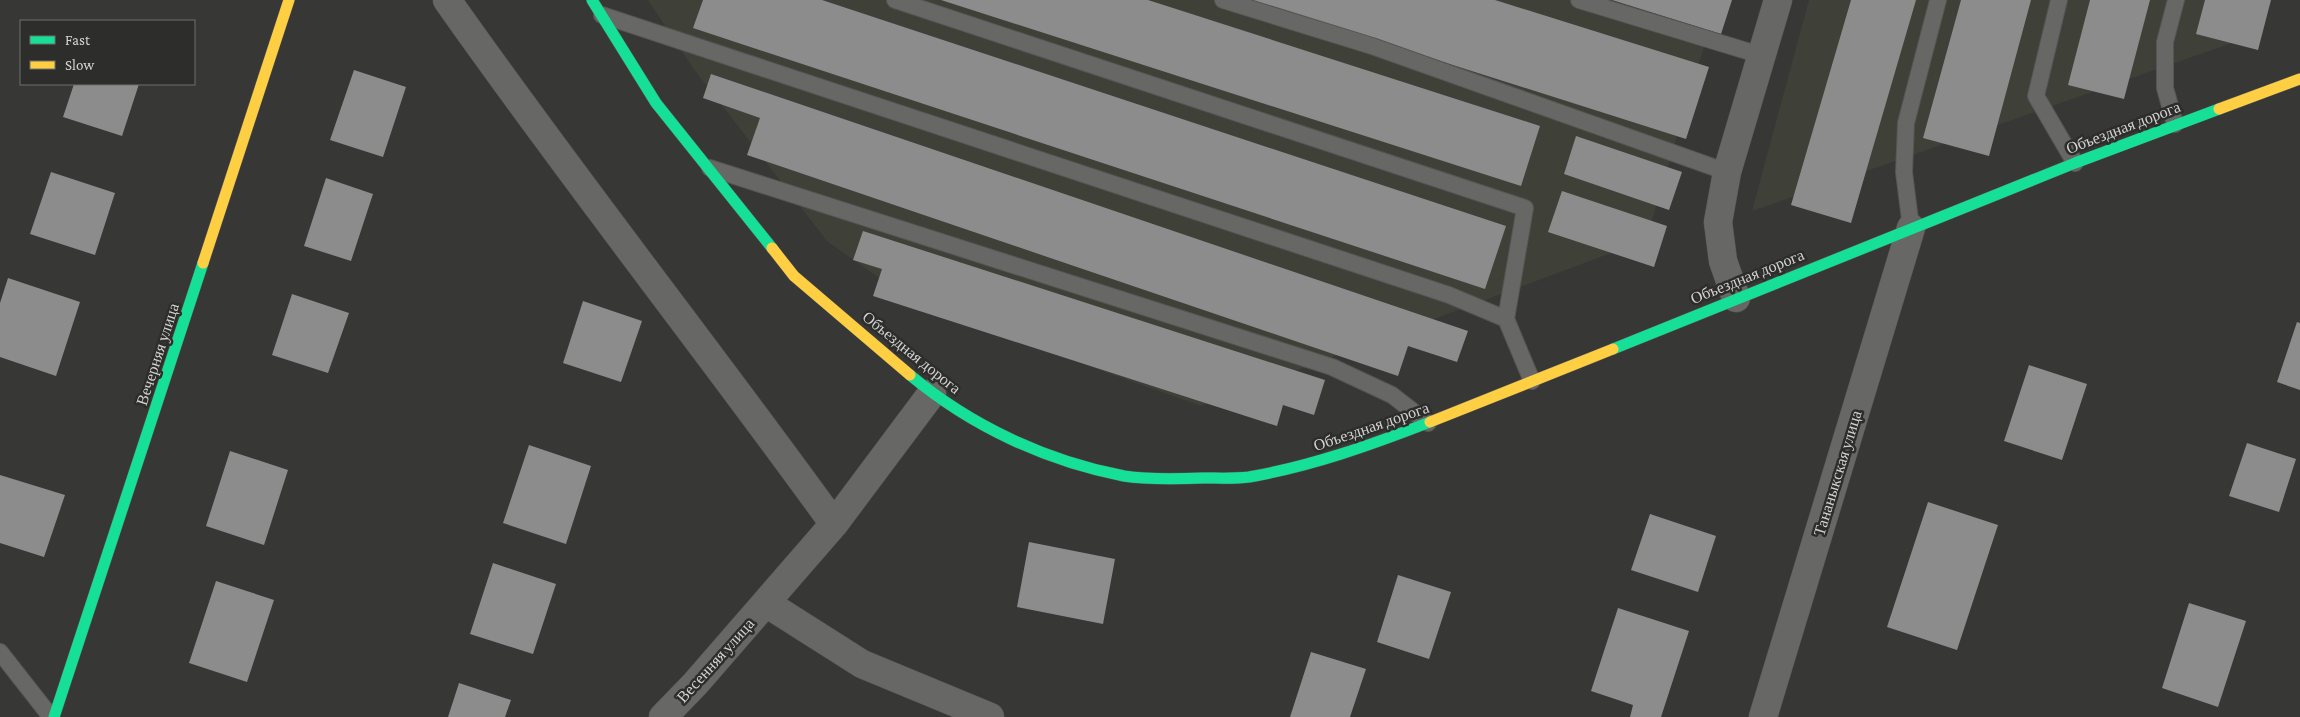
<svg xmlns="http://www.w3.org/2000/svg" width="2300" height="717" viewBox="0 0 2300 717" font-family="'Crimson Pro',serif">
	<style>
		.built { fill: #3f4038 }
		.building { fill: #8c8c8d }
		.lines { fill: none; stroke-linecap: round; stroke-linejoin: round }
		.lane-casing { stroke: #555554; stroke-width: 18 }
		.street-casing { stroke: #555554; stroke-width: 29 }
		.fast-casing { stroke: #555554; stroke-width: 12 }
		.slow-casing { stroke: #555554; stroke-width: 12 }
		.lane { stroke: #676766; stroke-width: 16 }
		.street { stroke: #676766; stroke-width: 28 }
		.fast { stroke: #16e098; stroke-width: 11 }
		.slow { stroke: #ffcf43; stroke-width: 11 }
		.labels { text-anchor: middle; stroke-width: 5; stroke-linejoin: round; paint-order: stroke }
		.street-label { font-size: 16px; fill: #d2d3d1; stroke: #2d2e2b }
	</style>
	<rect width="100%" height="100%" fill="#373736"/>
	<path class="built" d="M 648,0 L 1718,0 L 1646,240 L 1201,406 L 917,305 L 827,241 L 693,68 Z
		M 1809,0 L 2261,0 L 2249,37 L 1752,211 Z"/>
	<path class="building" d="M 703,0 L 822,0 L 1506,226 L 1485,289 L 693,28 Z
		M 941,0 L 1148,0 L 1540,126 L 1521,186 Z
		M 1248,0 L 1495,0 L 1709,67 L 1686,139 Z
		M 1612,0 L 1732,0 L 1721,34 Z
		M 1851,0 L 1916,0 L 1851,223 L 1791,205 Z
		M 1961,0 L 2031,0 L 1989,156 L 1923,138 Z
		M 2090,0 L 2150,0 L 2124,99 L 2068,85 Z
		M 2205,0 L 2271,0 L 2258,50 L 2196,34 Z
		M 354,70 L 406,87 L 383,157 L 330,140 Z
		M 711,74 L 1468,331 L 1457,362 L 1408,346 L 1398,376 L 747,155 L 760,118 L 703,98 Z
		M 74,84 L 139,84 L 122,136 L 63,117 Z
		M 1576,136 L 1682,172 L 1669,210 L 1564,174 Z
		M 51,172 L 115,193 L 95,255 L 30,234 Z
		M 326,178 L 373,194 L 351,261 L 304,246 Z
		M 1562,191 L 1667,226 L 1654,267 L 1548,232 Z
		M 863,231 L 1325,380 L 1314,415 L 1283,405 L 1277,426 L 873,296 L 882,269 L 853,260 Z
		M 8,278 L 80,302 L 56,376 L 0,357 L 0,303 Z
		M 292,294 L 349,313 L 328,373 L 272,355 Z
		M 583,301 L 642,321 L 621,382 L 563,363 Z
		M 2297,322 L 2300,323 L 2300,390 L 2277,382 Z
		M 2029,365 L 2087,384 L 2062,460 L 2004,441 Z
		M 2247,443 L 2296,459 L 2279,512 L 2229,496 Z
		M 529,445 L 591,466 L 566,544 L 503,523 Z
		M 230,451 L 288,470 L 264,545 L 206,526 Z
		M 0,475 L 65,495 L 44,557 L 0,543 Z
		M 1928,502 L 1998,525 L 1957,650 L 1887,627 Z
		M 1650,514 L 1716,536 L 1698,592 L 1631,570 Z
		M 1029,542 L 1115,559 L 1103,624 L 1017,607 Z
		M 493,563 L 556,584 L 533,654 L 470,634 Z
		M 1398,575 L 1451,592 L 1429,659 L 1377,642 Z
		M 216,581 L 274,600 L 247,682 L 189,663 Z
		M 2189,603 L 2246,621 L 2218,707 L 2162,688 Z
		M 1618,608 L 1689,631 L 1661,717 L 1630,717 L 1633,705 L 1591,691 Z
		M 1311,652 L 1366,669 L 1350,717 L 1290,717 Z
		M 459,683 L 511,700 L 505,717 L 448,717 Z"/>
	<g class="lines">
		<g class="lane-casing">
			<path id="lane" d="M 895,0 L 1525,208 L 1506,319
				M 1223,0 L 1372,46 L 1727,172
				M 1579,0 L 1760,55
				M 2059,0 L 2036,96 L 2075,163
				M 602,15 L 1449,295 L 1506,319 L 1532,381
				M 2175,124 L 2165,88 L 2165,42 L 2176,0
				M 710,168 L 1332,367 L 1392,395 L 1428,423
				M 1911,228 L 1904,172 L 1906,123 L 1938,0
				M 0,652 L 51,717"/>
		</g>
		<g class="street-casing">
			<path id="street" d="M 447,0 C 572,178 707,348 834,524
				M 1736,298 L 1723,261 L 1718,222 L 1727,172 L 1778,0
				M 766,603 L 862,664 L 990,717
				M 663,717 L 695,684 L 834,524 L 932,393
				M 1763,717 L 1911,228"/>
		</g>
		<g class="fast-casing">
			<path id="fast" d="M 592,0 L 656,103 L 772,248
				M 1613,349 L 2075,163 L 2219,109
				M 910,375 C 971,426 1046,461 1124,476 C 1149,480 1178,479 1203,478 C 1218,478 1234,479 1249,477 C 1312,466 1371,445 1430,422
				M 54,717 L 203,263"/>
		</g>
		<g class="slow-casing">
			<path id="slow" d="M 2219,109 L 2300,79
				M 772,248 L 794,276 L 910,375
				M 203,263 L 289,0
				M 1430,422 L 1613,349"/>
		</g>
		<use href="#lane" class="lane"/>
		<use href="#street" class="street"/>
		<use href="#fast" class="fast"/>
		<use href="#slow" class="slow"/>
	</g>
	<g class="labels">
		<g class="street-label">
			<text transform="translate(2123 127) rotate(-21)" y="6">Объездная дорога</text>
			<text transform="translate(1747 276) rotate(-22)" y="6">Объездная дорога</text>
			<text transform="translate(912 352) rotate(39)" y="6">Объездная дорога</text>
			<text transform="translate(157 354) rotate(-72)" y="6">Вечерняя улица</text>
			<text transform="translate(1371 426) rotate(-19)" y="6">Объездная дорога</text>
			<text transform="translate(1837 473) rotate(-73)" y="6">Тананыкская улица</text>
			<text transform="translate(715 660) rotate(-48)" y="6">Весенняя улица</text>
		</g>
	</g>
	<rect x="20" y="20" width="175" height="65" fill="#2d2e2b" stroke="#6f706d"/>
	<rect x="30" y="36" width="25" height="8" fill="#16e098" stroke="#6f706d"/>
	<text x="65" y="45" font-size="15" fill="#d2d3d1">Fast</text>
	<rect x="30" y="61" width="25" height="8" fill="#ffcf43" stroke="#6f706d"/>
	<text x="65" y="70" font-size="15" fill="#d2d3d1">Slow</text>
</svg>
